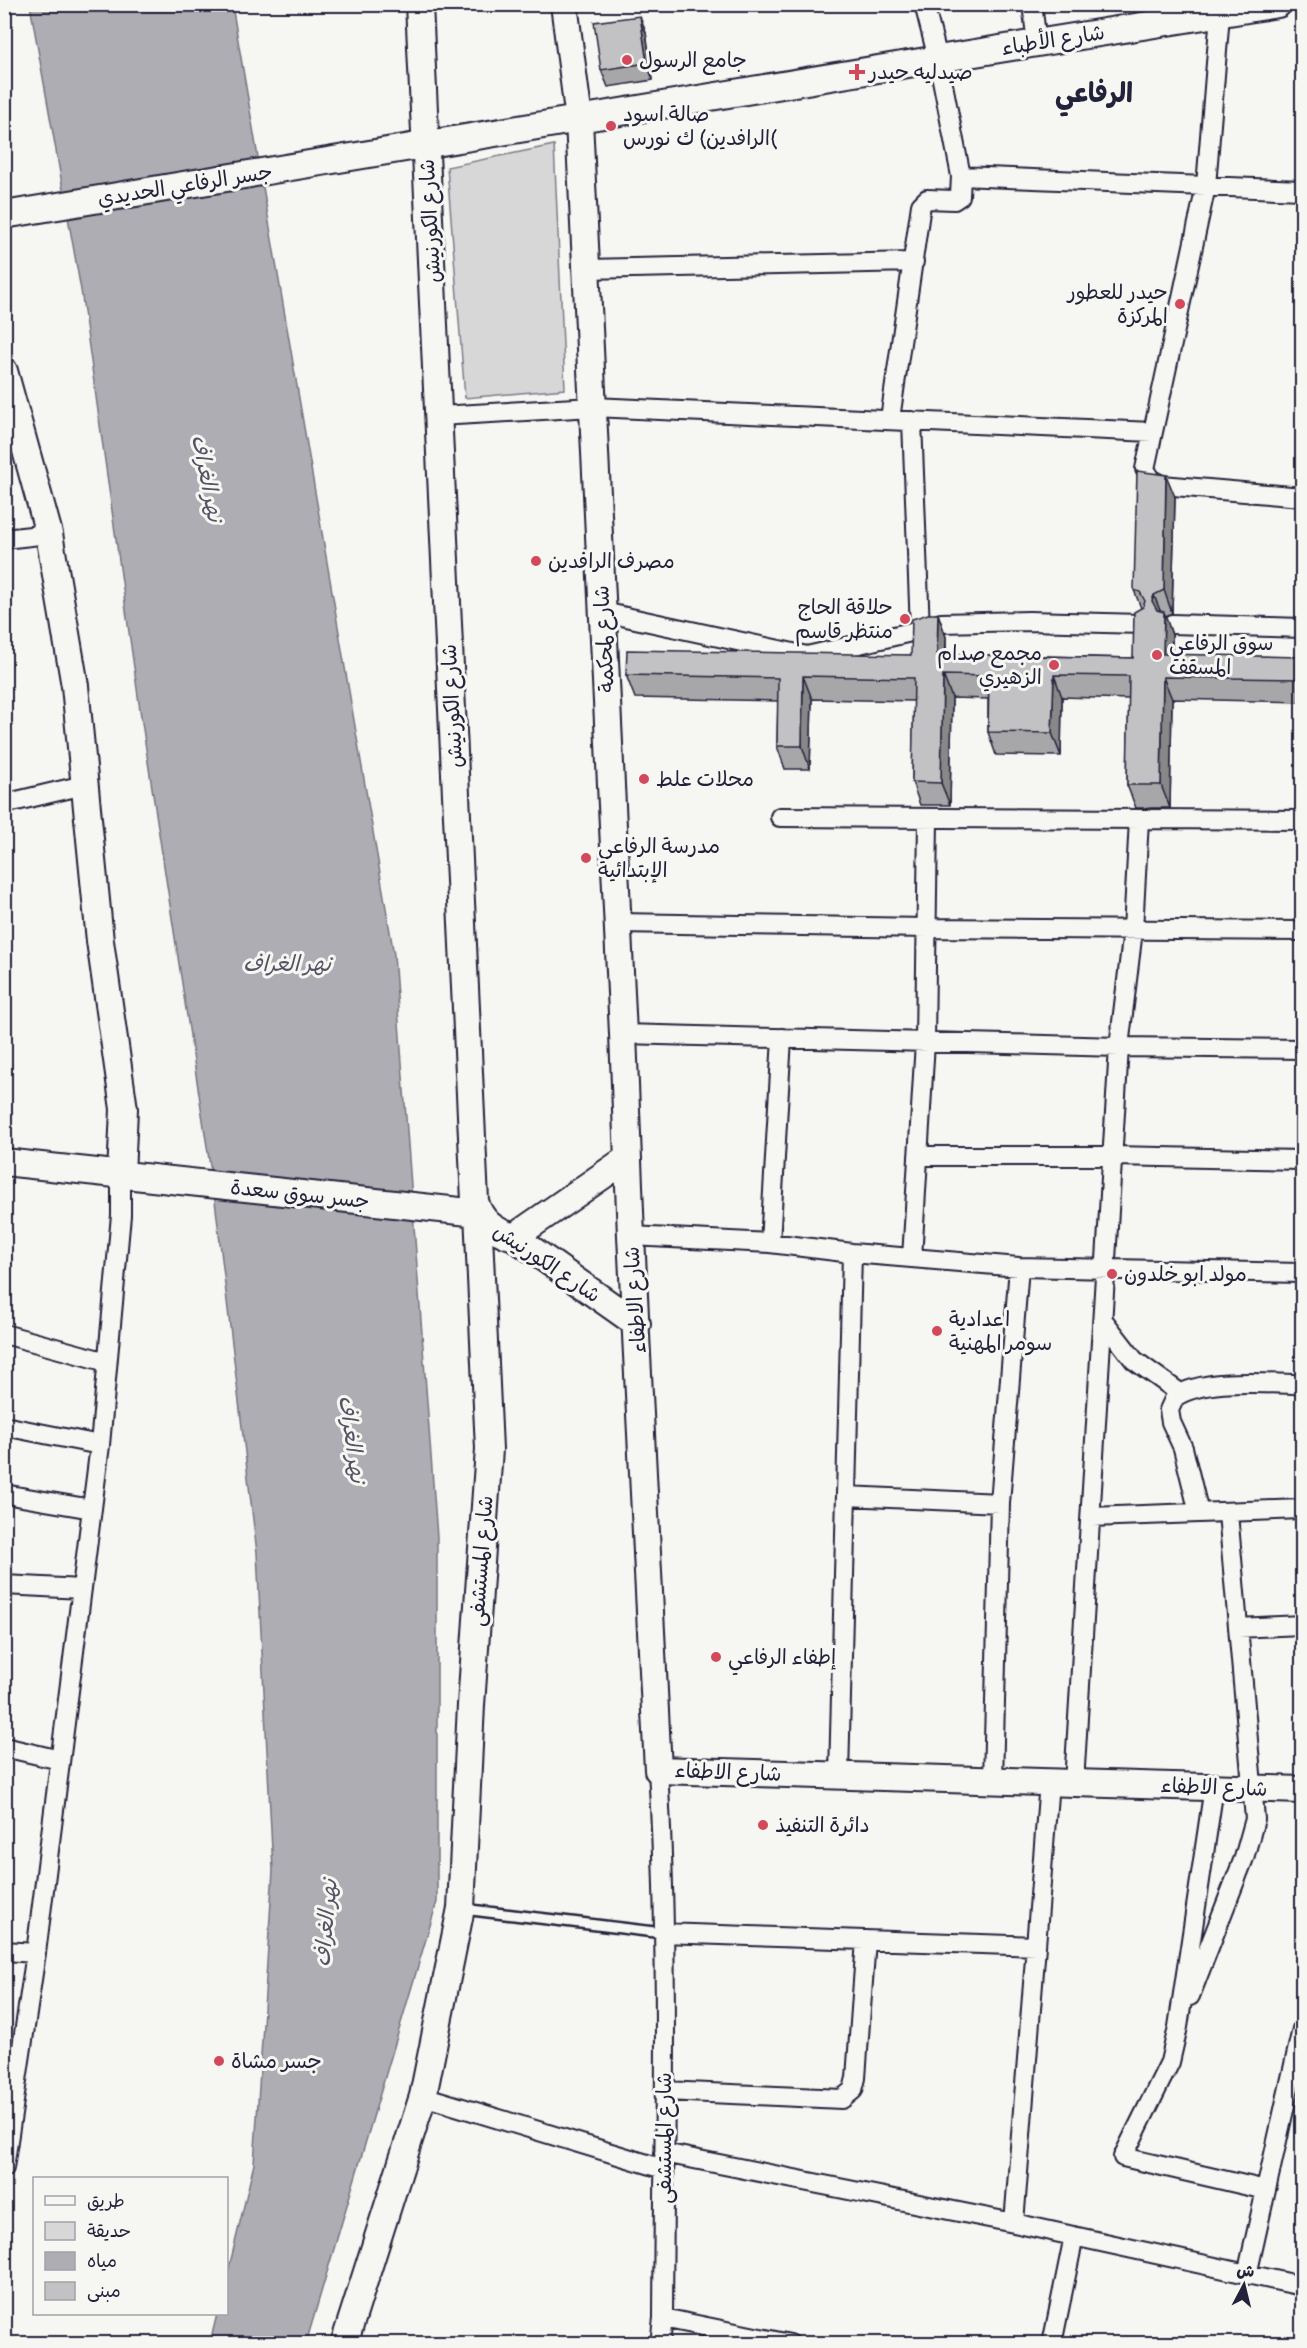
<svg xmlns="http://www.w3.org/2000/svg" width="1307" height="2348" viewBox="0 0 1307 2348" font-family="Pangolin,'Playpen Sans Arabic',sans-serif">
	<style>
		.green { fill: #d7d7d7; stroke: #7c7c89; stroke-width: 1.5 }
		.water { fill: #adadb3; stroke: #757583; stroke-width: 1.5 }
		.lines { fill: none; stroke-linecap: round; stroke-linejoin: round }
		.lane-casing { stroke: #22223b; stroke-width: 14 }
		.street-casing { stroke: #22223b; stroke-width: 22 }
		.secondary-casing { stroke: #22223b; stroke-width: 30 }
		.lane { stroke: #f6f6f2; stroke-width: 9 }
		.street { stroke: #f6f6f2; stroke-width: 18 }
		.secondary { stroke: #f6f6f2; stroke-width: 26 }
		.wall { fill: #a7a7a9; stroke: #22223b; stroke-width: 1.5 }
		.shaded-wall { fill: #888889; stroke: #22223b; stroke-width: 1.5 }
		.building { fill: #c2c2c4; stroke: #22223b; stroke-width: 1.5 }
		.poi-dot { fill: #d1495b; stroke: #f6f6f2; stroke-width: 2 }
		.labels { text-anchor: middle; stroke-width: 6; stroke-linejoin: round; paint-order: stroke }
		.street-label { font-size: 21px; fill: #22223b; stroke: #f6f6f2 }
		.poi-label { font-size: 21px; fill: #22223b; stroke: #f6f6f2; text-anchor: start }
		.water-label { font-size: 22px; font-style: italic; fill: #535365; stroke: #f6f6f2 }
		.district-label { font-size: 27px; font-weight: bold; fill: #22223b; stroke: #f6f6f2 }
	</style>
	<rect width="100%" height="100%" fill="#f6f6f2"/>
	<filter id="ink" filterUnits="userSpaceOnUse"><feTurbulence type="fractalNoise" baseFrequency=".0167" numOctaves="2"/><feDisplacementMap in="SourceGraphic" scale="12" xChannelSelector="R" yChannelSelector="G"/><feConvolveMatrix kernelMatrix="1 2 1 2 8 2 1 2 1" color-interpolation-filters="sRGB"/></filter>
	<g filter="url(#ink)">
		<path class="green" d="M 554,145 L 565,389 L 465,398 L 447,167 Z"/>
		<path class="water" d="M 30,5 L 232,5 L 394,955 L 437,1537 L 437,1902 L 306,2343 L 210,2343 L 217,2314 L 226,2314 L 227,2276 L 254,2164 L 273,1870 L 257,1553 L 214,1192 L 139,703 L 81,290 Z"/>
		<g class="lines">
			<g class="lane-casing">
				<path id="lane" d="M 463,1909 L 663,1933"/>
			</g>
			<g class="street-casing">
				<path id="street" d="M 1032,4 L 1037,43
					M 1220,14 L 1206,186 L 1145,469 L 1151,479 L 1162,485 L 1302,497
					M 961,176 L 1302,190
					M 586,269 L 914,262
					M 439,416 L 593,407 L 1152,432
					M 890,419 L 921,205 L 927,199 L 954,200 L 960,196 L 961,176 L 938,59 L 924,4
					M 912,421 L 920,630
					M 4,539 L 49,534
					M 603,612 L 807,656 L 920,630 L 941,623 L 1029,621 L 1142,624
					M 1172,624 L 1302,628
					M 4,804 L 84,785
					M 780,817 L 1302,820
					M 618,923 L 927,928 L 1302,931
					M 623,1034 L 1119,1047 L 1302,1049
					M 918,1156 L 1113,1156 L 1302,1160
					M 631,1236 L 770,1243 L 852,1253 L 1019,1267 L 1302,1273
					M 770,1243 L 782,1038
					M 912,1258 L 925,1042 L 928,819
					M 1103,1320 L 1134,1360 L 1180,1393
					M 4,1334 L 107,1362
					M 4,1426 L 100,1445
					M 4,1494 L 92,1509
					M 846,1496 L 1000,1503 L 1019,1267
					M 1199,1513 L 1183,1448 L 1171,1422 L 1169,1410 L 1175,1397 C 1205,1377 1267,1384 1302,1384
					M 1091,1517 L 1302,1509
					M 4,1585 L 82,1589
					M 1238,1628 L 1302,1625
					M 4,1747 L 60,1760
					M 658,1770 C 669,1952 664,2135 663,2318 L 660,2344
					M 839,1776 L 852,1253
					M 993,1781 L 1000,1503
					M 1074,1783 L 1119,1047 L 1133,930 L 1139,820
					M 1214,1787 L 1178,2027 L 1170,2062 L 1123,2157 L 1266,2190
					M 663,1933 L 1036,1946
					M 4,1951 L 36,1953
					M 1190,1996 L 1244,1858 L 1255,1819 L 1228,1513
					M 664,2091 L 842,2099 L 853,2090 L 856,2078 L 866,1940
					M 423,2096 L 664,2169
					M 664,2153 L 1014,2223 L 1302,2286
					M 4,2168 L 36,1953 L 100,1445 L 121,1215 L 121,1175
					M 1014,2223 L 1049,1782
					M 1247,2275 L 1302,2029
					M 663,2318 L 790,2344
					M 1052,2344 L 1074,2236"/>
			</g>
			<g class="secondary-casing">
				<path id="secondary" d="M 419,4 L 475,1201 C 480,1221 494,1231 514,1237 L 637,1324
					M 564,4 L 579,120 L 623,1034 L 631,1236 L 658,1770 L 1302,1790
					M 4,215 L 938,59 L 1278,4
					M 4,371 L 49,534 L 75,686 L 100,941 L 124,1109 L 121,1175
					M 4,1162 L 478,1213 L 489,1449 L 471,1705 L 461,1908 L 423,2096 L 344,2344
					M 514,1237 L 628,1158"/>
			</g>
			<use href="#lane" class="lane"/>
			<use href="#street" class="street"/>
			<use href="#secondary" class="secondary"/>
		</g>
		<path class="wall" d="M 646,33 L 653,80 L 608,87 L 601,70 Z
			M 1175,497 L 1172,613 L 1165,616 L 1172,635 L 1172,655 L 1302,657 L 1302,702 L 1172,699 L 1170,808 L 1136,808 L 1127,785 L 1129,699 L 1062,697 L 1061,756 L 996,755 L 988,732 L 988,699 L 952,698 L 950,805 L 920,805 L 912,782 L 914,701 L 812,699 L 810,769 L 785,769 L 777,746 L 778,701 L 635,698 L 626,675 L 911,655 L 938,614 L 946,637 L 946,654 L 1133,658 L 1141,608 L 1134,590 Z"/>
		<path class="shaded-wall" d="M 640,16 L 646,33 L 653,80 L 647,63 Z
			M 1166,475 L 1175,497 L 1172,613 L 1164,590 Z
			M 1154,595 L 1163,618 L 1161,624 L 1152,601 Z
			M 1164,612 L 1172,635 L 1171,677 L 1163,654 Z
			M 938,614 L 946,637 L 945,675 L 937,654 Z
			M 943,675 L 952,698 L 950,805 L 941,783 Z
			M 1054,675 L 1062,697 L 1061,756 L 1052,733 Z
			M 803,676 L 812,699 L 810,769 L 802,746 Z
			M 1163,677 L 1172,699 L 1170,808 L 1161,785 Z"/>
		<path class="building" d="M 640,16 L 647,63 L 601,70 L 594,22 Z
			M 1137,471 L 1166,475 L 1164,590 L 1154,595 L 1152,601 L 1157,610 L 1164,612 L 1163,654 L 1302,657 L 1302,679 L 1163,677 L 1161,785 L 1127,785 L 1129,676 L 1054,675 L 1052,733 L 988,732 L 989,676 L 943,675 L 941,783 L 912,782 L 914,678 L 803,676 L 802,746 L 777,746 L 778,678 L 626,675 L 627,650 L 911,655 L 912,619 L 928,614 L 938,614 L 937,654 L 1133,658 L 1134,612 L 1143,607 L 1145,601 L 1140,592 L 1134,590 Z"/>
	</g>
	<g class="poi-dot">
		<circle cx="627" cy="60" r="6"/>
		<path d="M854 63h6v6h6v6h-6v6h-6v-6h-6v-6h6z"/>
		<circle cx="611" cy="126" r="6"/>
		<circle cx="1180" cy="304" r="6"/>
		<circle cx="536" cy="561" r="6"/>
		<circle cx="905" cy="619" r="6"/>
		<circle cx="1157" cy="655" r="6"/>
		<circle cx="1054" cy="665" r="6"/>
		<circle cx="644" cy="779" r="6"/>
		<circle cx="586" cy="858" r="6"/>
		<circle cx="1112" cy="1274" r="6"/>
		<circle cx="937" cy="1331" r="6"/>
		<circle cx="716" cy="1657" r="6"/>
		<circle cx="763" cy="1825" r="6"/>
		<circle cx="219" cy="2061" r="6"/>
	</g>
	<g class="labels">
		<g class="street-label">
			<text transform="translate(1053 40) rotate(-9)" y="7">شارع الأطباء</text>
			<text transform="translate(185 185) rotate(-9)" y="7">جسر الرفاعي الحديدي</text>
			<text transform="translate(430 221) rotate(-93)" y="7">شارع الكورنيش</text>
			<text transform="translate(604 639) rotate(-93)" y="7">شارع لمحكمة</text>
			<text transform="translate(452 706) rotate(-93)" y="7">شارع الكورنيش</text>
			<text transform="translate(300 1194) rotate(6)" y="7">جسر سوق سعدة</text>
			<text transform="translate(547 1263) rotate(34)" y="7">شارع الكورنيش</text>
			<text transform="translate(635 1300) rotate(-94)" y="7">شارع الاطفاء</text>
			<text transform="translate(481 1561) rotate(-86)" y="7">شارع المستشفى</text>
			<text transform="translate(728 1772) rotate(2)" y="7">شارع الاطفاء</text>
			<text transform="translate(1214 1787) rotate(2)" y="7">شارع الاطفاء</text>
			<text transform="translate(664 2138) rotate(-90)" y="7">شارع المستشفى</text>
		</g>
		<g class="poi-label">
			<text x="639" y="67">جامع الرسول</text>
			<text x="869" y="79">صيدليه حيدر</text>
			<text x="623" y="121">صالة اسود<tspan x="623" dy="24">الرافدين) ك نورس(</tspan></text>
			<text x="1168" y="299" text-anchor="end">حيدر للعطور<tspan x="1168" dy="24">المركزة</tspan></text>
			<text x="548" y="568">مصرف الرافدين</text>
			<text x="893" y="614" text-anchor="end">حلاقة الحاج<tspan x="893" dy="24">منتظر قاسم</tspan></text>
			<text x="1169" y="650">سوق الرفاعي<tspan x="1169" dy="24">المسقف</tspan></text>
			<text x="1042" y="660" text-anchor="end">مجمع صدام<tspan x="1042" dy="24">الزهيري</tspan></text>
			<text x="656" y="786">محلات علط</text>
			<text x="598" y="853">مدرسة الرفاعي<tspan x="598" dy="24">الإبتدائية</tspan></text>
			<text x="1124" y="1281">مولد ابو خلدون</text>
			<text x="949" y="1326">اعدادية<tspan x="949" dy="24">سومر المهنية</tspan></text>
			<text x="728" y="1664">إطفاء الرفاعي</text>
			<text x="775" y="1832">دائرة التنفيذ</text>
			<text x="231" y="2068">جسر مشاة</text>
		</g>
		<g class="water-label">
			<text transform="translate(208 478) rotate(79)" y="8">نهر الغراف</text>
			<text x="287" y="971">نهر الغراف</text>
			<text transform="translate(353 1439) rotate(82)" y="8">نهر الغراف</text>
			<text transform="translate(325 1923) rotate(-85)" y="8">نهر الغراف</text>
		</g>
		<g class="district-label">
			<text x="1094" y="102">الرفاعي</text>
		</g>
	</g>
	<rect width="1307" height="2348" fill="none" stroke="#f6f6f2" stroke-width="24"/>
	<rect x="12" y="12" width="1283" height="2324" fill="none" stroke="#22223b" stroke-width="2" filter="url(#ink)"/>
	<rect x="33" y="2177" width="195" height="138" fill="#f6f6f2" stroke="#a1a1a9" stroke-width="1.5"/>
	<rect x="45" y="2196" width="30" height="9" fill="#f6f6f2" stroke="#a1a1a9" stroke-width="1.5"/>
	<text x="87" y="2207" font-size="18" fill="#22223b">طريق</text>
	<rect x="45" y="2222" width="30" height="18" fill="#d7d7d7" stroke="#a1a1a9" stroke-width="1.5"/>
	<text x="87" y="2237" font-size="18" fill="#22223b">حديقة</text>
	<rect x="45" y="2252" width="30" height="18" fill="#adadb3" stroke="#a1a1a9" stroke-width="1.5"/>
	<text x="87" y="2267" font-size="18" fill="#22223b">مياه</text>
	<rect x="45" y="2282" width="30" height="18" fill="#c2c2c4" stroke="#a1a1a9" stroke-width="1.5"/>
	<text x="87" y="2297" font-size="18" fill="#22223b">مبنى</text>
	<g transform="translate(1244 2285) rotate(7)" stroke="#f6f6f2" stroke-width="4.5" paint-order="stroke">
	<path d="M0-4.5L10 22L0 15L-10 22Z" fill="#22223b"/>
	<text y="-9" font-size="16" font-weight="bold" text-anchor="middle" fill="#22223b">ش</text>
	</g>
</svg>
